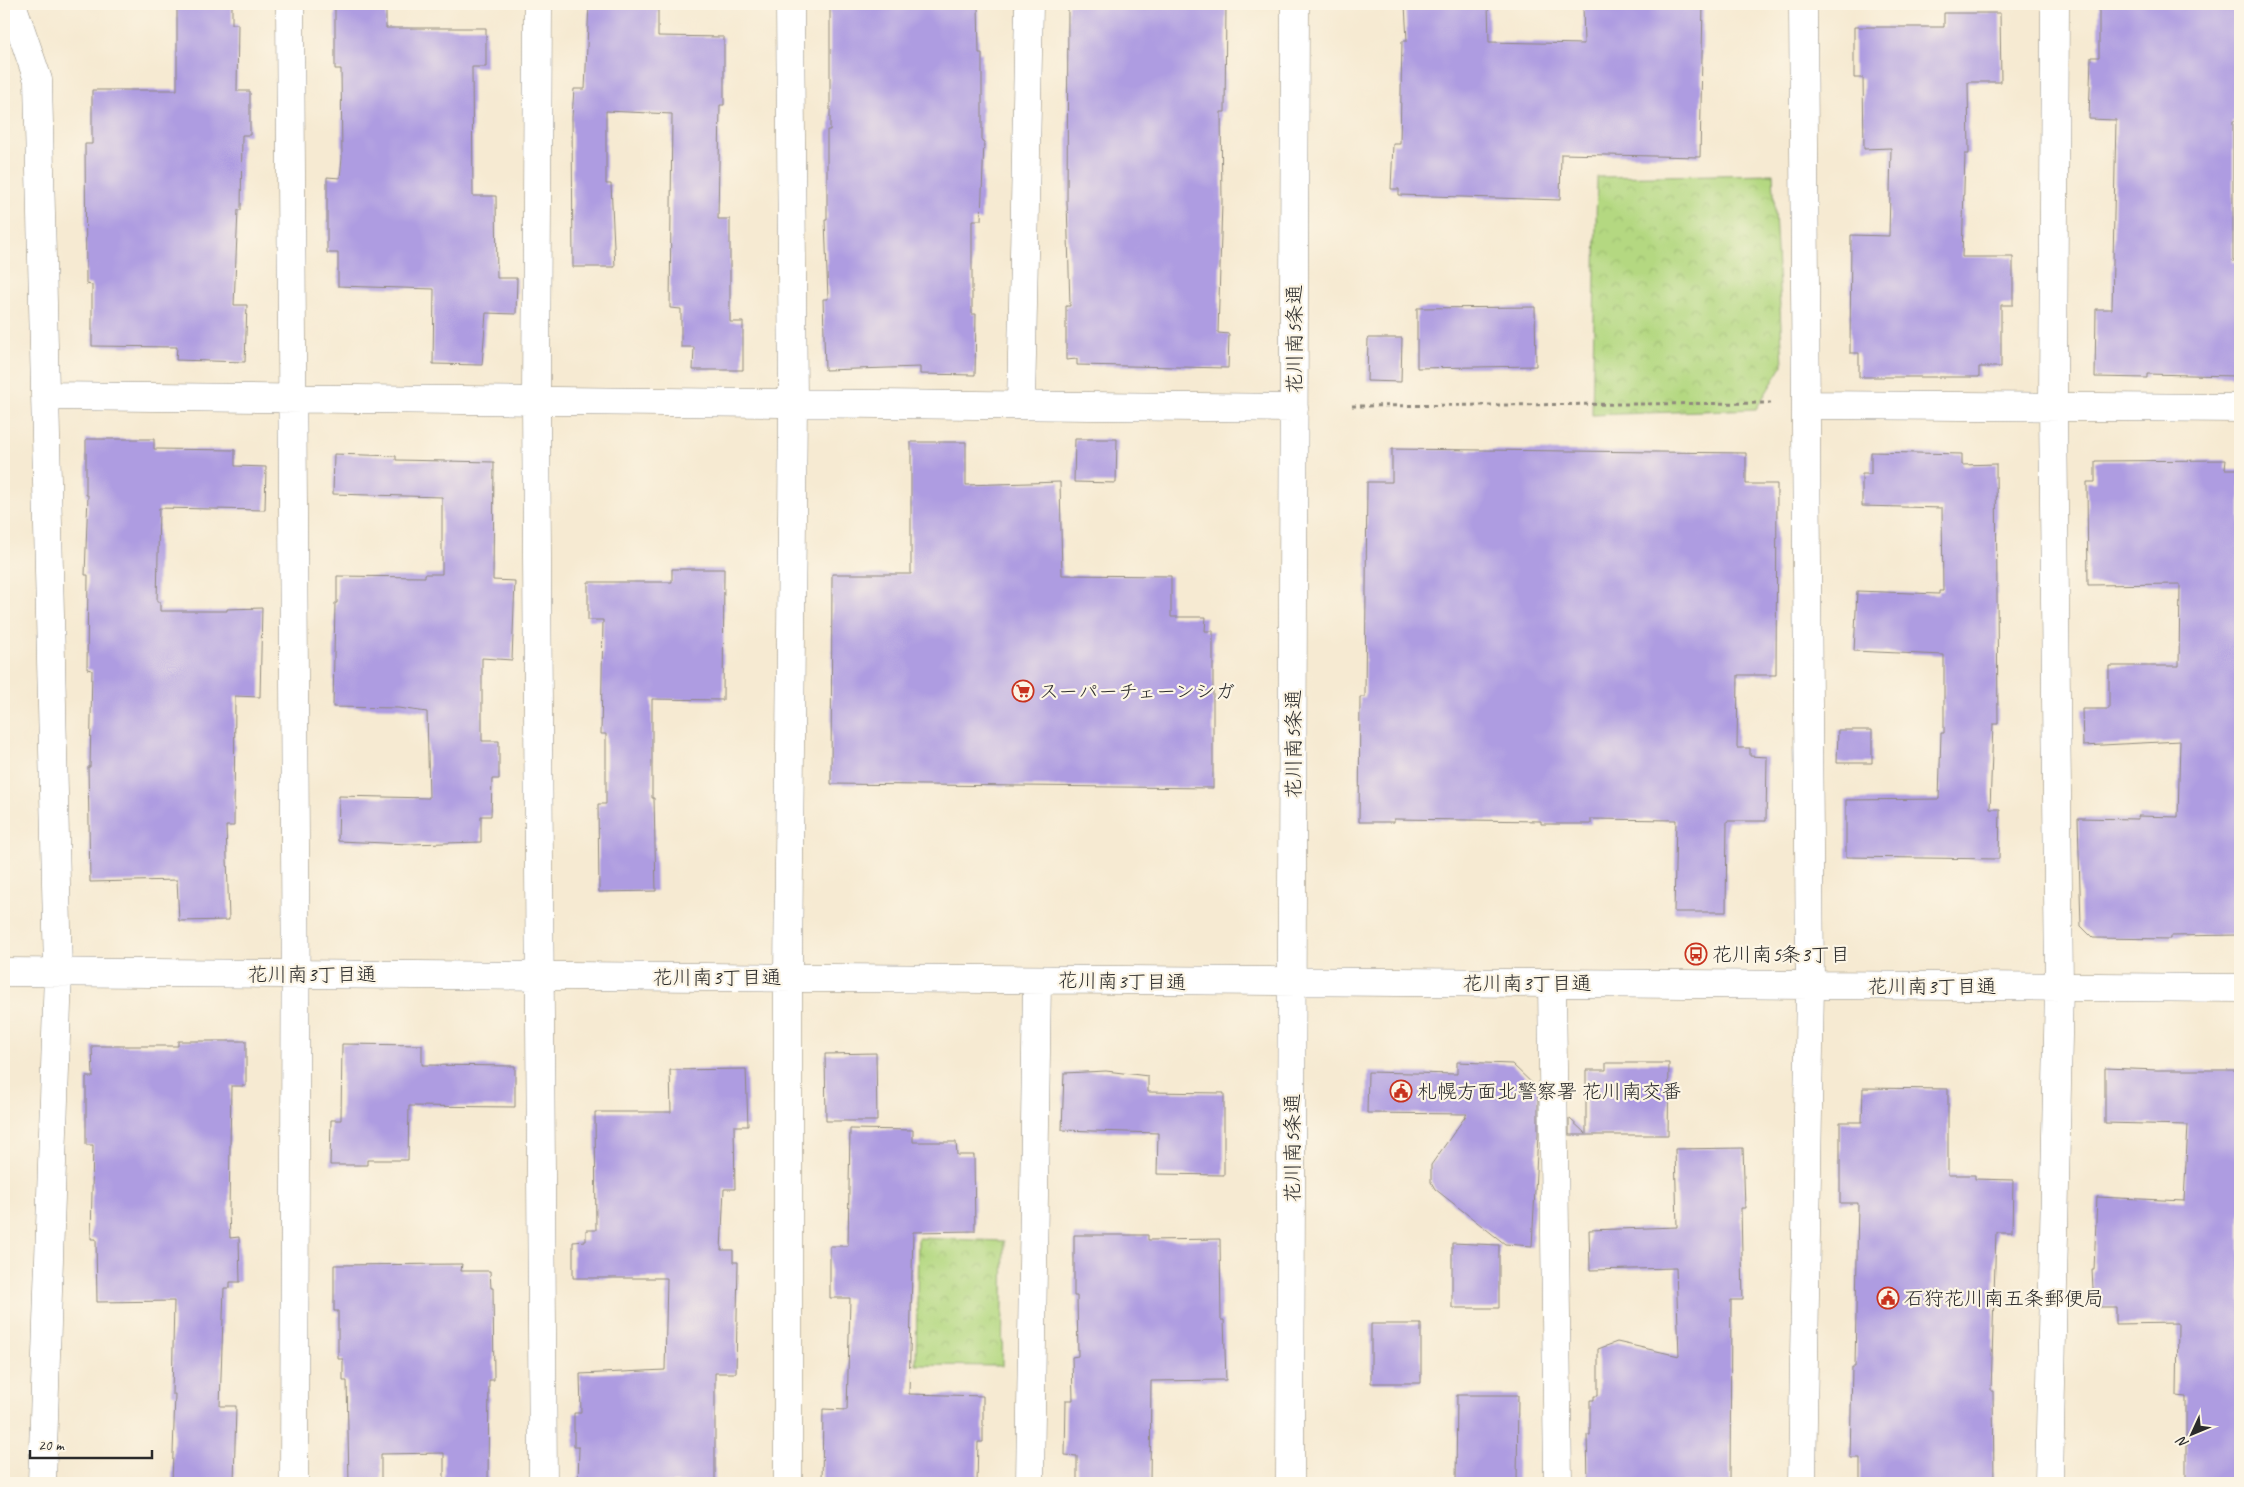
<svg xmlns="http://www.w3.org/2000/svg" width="2244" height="1487" viewBox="0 0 2244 1487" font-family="Caveat,'Klee One',sans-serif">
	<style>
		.park { fill: url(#park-crowns); stroke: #708256 }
		.building { fill: #ae9ce1 }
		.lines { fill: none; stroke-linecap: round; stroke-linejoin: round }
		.minor-casing { stroke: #908a7e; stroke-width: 29 }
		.path { stroke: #908a7e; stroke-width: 3; stroke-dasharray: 4 4; stroke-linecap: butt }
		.minor { stroke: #fff; stroke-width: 28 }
		.labels { text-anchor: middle; stroke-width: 4.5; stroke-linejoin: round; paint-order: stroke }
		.street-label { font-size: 20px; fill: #2b2b2b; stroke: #fcf5e5 }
		.poi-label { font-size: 20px; fill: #2b2b2b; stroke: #fcf5e5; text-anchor: start }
	</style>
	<defs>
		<pattern id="park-crowns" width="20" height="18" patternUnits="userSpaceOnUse" patternTransform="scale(1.25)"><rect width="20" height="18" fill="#b4d881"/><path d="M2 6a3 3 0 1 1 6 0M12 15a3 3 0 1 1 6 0" fill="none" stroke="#9bba70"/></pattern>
	</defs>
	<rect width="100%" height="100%" fill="#fcf5e5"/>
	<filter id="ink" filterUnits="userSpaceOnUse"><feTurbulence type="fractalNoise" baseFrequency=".02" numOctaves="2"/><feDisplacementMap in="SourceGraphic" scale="10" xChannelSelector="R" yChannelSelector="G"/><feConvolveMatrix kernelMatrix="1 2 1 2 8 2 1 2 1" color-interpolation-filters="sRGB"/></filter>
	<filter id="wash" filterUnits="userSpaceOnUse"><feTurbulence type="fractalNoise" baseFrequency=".0096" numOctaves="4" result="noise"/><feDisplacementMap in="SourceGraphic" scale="20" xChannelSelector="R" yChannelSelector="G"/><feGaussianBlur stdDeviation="1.12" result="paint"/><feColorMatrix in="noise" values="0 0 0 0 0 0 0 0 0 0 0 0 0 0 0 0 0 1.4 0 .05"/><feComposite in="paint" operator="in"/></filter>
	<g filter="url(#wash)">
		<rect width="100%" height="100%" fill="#f6ead2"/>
		<path class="park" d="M 1773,174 L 1783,365 L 1756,409 L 1592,415 L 1597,177 Z
			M 918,1238 L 1004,1241 L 1002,1366 L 916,1365 Z"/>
		<g id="blocks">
			<path class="building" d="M 177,4 L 232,4 L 232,24 L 238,24 L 237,91 L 250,91 L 250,135 L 242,135 L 241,210 L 238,210 L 234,305 L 247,305 L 245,362 L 176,360 L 177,347 L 92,346 L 92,285 L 86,284 L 85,144 L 92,144 L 92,90 L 177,90 Z
				M 335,4 L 386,4 L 386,28 L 486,28 L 486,67 L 472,67 L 473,196 L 496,196 L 497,278 L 517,278 L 516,314 L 486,313 L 482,365 L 433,364 L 434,289 L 338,286 L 338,253 L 327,253 L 327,177 L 340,178 L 342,158 L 341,69 L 335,69 Z
				M 589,4 L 658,4 L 658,36 L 724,37 L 724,105 L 720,105 L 718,219 L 730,219 L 730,322 L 743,322 L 743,370 L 693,370 L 694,347 L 681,347 L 681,309 L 670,308 L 672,114 L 606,111 L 606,184 L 611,184 L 615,267 L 573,267 L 572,117 L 574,89 L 585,89 Z
				M 830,4 L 978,4 L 979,53 L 982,53 L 982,141 L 984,141 L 981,220 L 972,220 L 972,314 L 976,314 L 975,375 L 920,374 L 920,367 L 825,370 L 823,299 L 828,299 L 825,220 L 827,220 L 827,130 L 830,130 Z
				M 1068,4 L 1226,4 L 1225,112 L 1221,112 L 1222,202 L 1218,333 L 1229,334 L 1228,368 L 1077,365 L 1077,359 L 1066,360 L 1066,306 L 1070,306 L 1067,201 Z
				M 1405,4 L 1488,4 L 1489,42 L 1584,44 L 1583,4 L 1703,4 L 1700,157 L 1561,154 L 1560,200 L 1399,195 L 1399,189 L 1391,189 L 1393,144 L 1400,144 L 1402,41 L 1407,41 Z
				M 2099,4 L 2238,4 L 2238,27 L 2240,27 L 2240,121 L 2233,121 L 2233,261 L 2240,262 L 2240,355 L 2235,355 L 2235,376 L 2147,374 L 2147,378 L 2095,377 L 2096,309 L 2112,309 L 2116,120 L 2089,119 L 2091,57 L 2099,57 Z
				M 1944,13 L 2000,13 L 2001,82 L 1968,82 L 1969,154 L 1965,154 L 1962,257 L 2013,257 L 2013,305 L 2001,305 L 2001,367 L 1979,367 L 1979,377 L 1859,377 L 1859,353 L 1850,353 L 1851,235 L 1889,236 L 1891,148 L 1864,149 L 1863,78 L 1854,78 L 1854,27 L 1944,27 Z
				M 1535,307 L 1536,366 L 1417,368 L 1417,308 Z
				M 1368,338 L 1402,338 L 1401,382 L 1367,381 Z
				M 86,439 L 154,439 L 154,449 L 235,450 L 235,466 L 266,467 L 265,510 L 159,508 L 157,602 L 160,602 L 160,611 L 227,611 L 227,609 L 262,608 L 260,697 L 235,696 L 234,826 L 226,826 L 229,920 L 179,921 L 177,880 L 90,882 L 88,767 L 90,767 L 92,670 L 87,669 L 88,575 L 85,575 L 88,495 L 86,495 Z
				M 1075,439 L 1117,439 L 1116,483 L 1074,482 Z
				M 911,442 L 966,442 L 966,485 L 1060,482 L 1062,575 L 1171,576 L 1171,617 L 1206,617 L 1205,631 L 1213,631 L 1213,788 L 831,784 L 832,574 L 911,574 Z
				M 1392,449 L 1746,453 L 1746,484 L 1777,484 L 1776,675 L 1738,675 L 1737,748 L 1750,748 L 1750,756 L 1767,757 L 1766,821 L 1727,821 L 1726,912 L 1674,912 L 1676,820 L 1591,819 L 1591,824 L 1541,824 L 1541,821 L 1394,819 L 1394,822 L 1359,822 L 1360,697 L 1365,697 L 1367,482 L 1392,482 Z
				M 1871,452 L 1962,454 L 1962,465 L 1996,464 L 1998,724 L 1993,724 L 1990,809 L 2000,809 L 1999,859 L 1846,857 L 1846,800 L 1939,799 L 1941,733 L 1944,733 L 1944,655 L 1854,651 L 1857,591 L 1939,594 L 1939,591 L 1943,591 L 1942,508 L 1862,506 L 1862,474 L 1871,474 Z
				M 334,454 L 396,456 L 396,460 L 494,462 L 493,580 L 515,581 L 512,660 L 482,658 L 482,741 L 499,741 L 499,779 L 492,779 L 491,816 L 481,816 L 481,842 L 409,844 L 338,841 L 339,796 L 429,798 L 427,712 L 398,708 L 333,707 L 335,603 L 337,603 L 337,576 L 425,577 L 425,574 L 442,574 L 442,497 L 333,494 Z
				M 2226,460 L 2225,469 L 2240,469 L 2240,655 L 2238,655 L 2237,747 L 2240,747 L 2240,935 L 2171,936 L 2171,939 L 2093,938 L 2081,926 L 2078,818 L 2138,819 L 2138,816 L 2178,817 L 2180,741 L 2083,746 L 2082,709 L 2109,709 L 2109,666 L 2179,666 L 2180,584 L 2088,585 L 2087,482 L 2095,482 L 2095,461 Z
				M 672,569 L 724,569 L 723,700 L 652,699 L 652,798 L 654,798 L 656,891 L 599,892 L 598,804 L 606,804 L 606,734 L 601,734 L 603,620 L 588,620 L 588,582 L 672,582 Z
				M 1838,730 L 1872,730 L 1872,763 L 1837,763 Z
				M 178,1041 L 246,1041 L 246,1086 L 231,1086 L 229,1211 L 230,1238 L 239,1237 L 240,1282 L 230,1282 L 230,1288 L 224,1288 L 220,1406 L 236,1406 L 234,1483 L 172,1483 L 175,1394 L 172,1394 L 174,1301 L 97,1302 L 96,1239 L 91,1239 L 93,1145 L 86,1145 L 86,1077 L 93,1077 L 92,1046 L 178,1046 Z
				M 342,1044 L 422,1045 L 422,1065 L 515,1066 L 515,1107 L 409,1106 L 408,1160 L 367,1160 L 367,1165 L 330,1165 L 331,1120 L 341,1120 Z
				M 876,1053 L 877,1121 L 826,1121 L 825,1054 Z
				M 1457,1062 L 1512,1064 L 1538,1089 L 1538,1135 L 1532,1246 L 1505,1244 L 1435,1189 L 1431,1182 L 1431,1165 L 1467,1114 L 1367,1113 L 1368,1072 L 1457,1074 Z
				M 1606,1063 L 1669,1063 L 1668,1135 L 1569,1135 L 1569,1118 L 1586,1134 L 1586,1070 L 1606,1070 Z
				M 2105,1068 L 2157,1070 L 2240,1070 L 2240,1483 L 2186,1483 L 2186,1397 L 2177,1396 L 2178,1323 L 2116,1324 L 2116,1307 L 2094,1307 L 2092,1270 L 2094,1270 L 2097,1197 L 2184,1201 L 2188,1125 L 2105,1123 Z
				M 746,1069 L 748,1126 L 734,1126 L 735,1189 L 724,1189 L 721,1250 L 733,1250 L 733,1262 L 738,1262 L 736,1373 L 715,1373 L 715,1483 L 578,1483 L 579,1447 L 574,1447 L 574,1413 L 581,1413 L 580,1374 L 665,1370 L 667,1278 L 573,1278 L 573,1242 L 586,1241 L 586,1230 L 596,1230 L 595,1112 L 671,1112 L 670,1070 Z
				M 1106,1071 L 1148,1076 L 1148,1092 L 1224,1093 L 1224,1175 L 1157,1174 L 1158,1133 L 1062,1130 L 1064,1073 Z
				M 1863,1088 L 1948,1089 L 1948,1175 L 1975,1175 L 1975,1179 L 2013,1180 L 2012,1232 L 1996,1232 L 1991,1391 L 1993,1391 L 1994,1483 L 1860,1483 L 1860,1458 L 1850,1458 L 1852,1367 L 1855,1367 L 1858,1203 L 1840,1203 L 1840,1122 L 1862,1122 Z
				M 850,1129 L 913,1130 L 913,1142 L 956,1142 L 957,1155 L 974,1155 L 975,1231 L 913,1232 L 909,1394 L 983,1396 L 983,1442 L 978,1442 L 977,1483 L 822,1483 L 823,1409 L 847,1410 L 850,1298 L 830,1298 L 830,1246 L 848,1246 Z
				M 1743,1148 L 1745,1208 L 1741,1208 L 1743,1300 L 1731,1300 L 1730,1483 L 1588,1483 L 1587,1435 L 1590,1435 L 1590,1400 L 1594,1400 L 1594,1396 L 1598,1396 L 1598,1349 L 1617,1342 L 1679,1356 L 1676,1268 L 1590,1270 L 1589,1230 L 1677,1227 L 1675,1149 Z
				M 1074,1235 L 1148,1235 L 1148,1240 L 1220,1239 L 1221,1320 L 1224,1320 L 1226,1380 L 1151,1381 L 1150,1483 L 1077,1483 L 1077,1456 L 1065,1455 L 1066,1400 L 1073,1400 L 1072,1357 L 1078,1356 L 1077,1296 L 1074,1296 Z
				M 1452,1243 L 1499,1245 L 1499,1308 L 1452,1308 Z
				M 462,1264 L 461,1271 L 490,1271 L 491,1288 L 493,1288 L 494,1380 L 489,1380 L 488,1483 L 444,1483 L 444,1453 L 381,1454 L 381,1483 L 349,1483 L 347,1381 L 343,1381 L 343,1359 L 338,1359 L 338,1311 L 334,1311 L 334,1265 Z
				M 1371,1324 L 1421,1324 L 1421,1383 L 1371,1383 Z
				M 1457,1395 L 1518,1395 L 1517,1483 L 1456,1483 Z"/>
		</g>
	</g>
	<g filter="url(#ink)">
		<use href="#blocks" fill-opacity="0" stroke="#908a7e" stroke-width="1"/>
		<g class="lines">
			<g class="minor-casing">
				<path id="minor" d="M 12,4 L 38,80 L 58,972 L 42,1483
					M 290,4 C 296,497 297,990 294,1483
					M 538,4 L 536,401 L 543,1483
					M 45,396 L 1294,408
					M 1021,405 L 1029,4
					M 1806,405 L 2240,408
					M 4,972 L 2240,988
					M 1552,983 L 1558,1483
					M 788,1483 L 788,978 L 793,403 L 790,4
					M 1030,1483 L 1037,980
					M 1290,1483 L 1295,4
					M 1802,1483 L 1810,985 L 1803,4
					M 2049,1483 L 2059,986 L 2053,407 L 2055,4"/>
			</g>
			<path class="path" d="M 1352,406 L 1771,403"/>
			<use href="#minor" class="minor"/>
		</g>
	</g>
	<defs>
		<g id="supermarket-ring" transform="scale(1.125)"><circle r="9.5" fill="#fcf5e5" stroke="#c8321e" stroke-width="1.5"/><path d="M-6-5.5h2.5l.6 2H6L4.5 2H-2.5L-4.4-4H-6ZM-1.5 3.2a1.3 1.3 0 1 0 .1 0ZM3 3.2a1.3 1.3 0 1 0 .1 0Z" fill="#c8321e"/></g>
		<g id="bus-ring" transform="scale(1.125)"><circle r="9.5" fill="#fcf5e5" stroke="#c8321e" stroke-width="1.5"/><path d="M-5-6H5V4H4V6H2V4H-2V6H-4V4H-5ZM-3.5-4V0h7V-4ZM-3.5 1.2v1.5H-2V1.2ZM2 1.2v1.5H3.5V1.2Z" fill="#c8321e"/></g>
		<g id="civic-ring" transform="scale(1.125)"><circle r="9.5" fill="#fcf5e5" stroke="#c8321e" stroke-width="1.5"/><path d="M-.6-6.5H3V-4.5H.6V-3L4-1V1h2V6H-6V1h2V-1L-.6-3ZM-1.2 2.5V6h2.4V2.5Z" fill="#c8321e"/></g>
	</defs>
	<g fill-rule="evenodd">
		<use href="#supermarket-ring" x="1023" y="691"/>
		<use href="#bus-ring" x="1696" y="954"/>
		<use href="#civic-ring" x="1401" y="1091"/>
		<use href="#civic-ring" x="1888" y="1298"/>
	</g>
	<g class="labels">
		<g class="street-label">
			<text transform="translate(1294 339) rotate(-90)" y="7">花川南5条通</text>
			<text transform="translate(1293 744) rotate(-90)" y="7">花川南5条通</text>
			<text x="312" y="981">花川南3丁目通</text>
			<text x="717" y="984">花川南3丁目通</text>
			<text transform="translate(1122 981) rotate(1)" y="7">花川南3丁目通</text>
			<text x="1527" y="990">花川南3丁目通</text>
			<text x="1932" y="993">花川南3丁目通</text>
			<text transform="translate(1292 1148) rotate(-90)" y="7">花川南5条通</text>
		</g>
		<g class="poi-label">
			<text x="1039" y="698">スーパーチェーンシガ</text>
			<text x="1712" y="961">花川南5条3丁目</text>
			<text x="1417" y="1098">札幌方面北警察署 花川南交番</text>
			<text x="1904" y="1305">石狩花川南五条郵便局</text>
		</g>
	</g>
	<rect width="2244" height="1487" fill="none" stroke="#fcf5e5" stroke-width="20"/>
	<g transform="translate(2192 1434) rotate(226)" stroke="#fcf5e5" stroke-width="4" paint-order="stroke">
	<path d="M0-4L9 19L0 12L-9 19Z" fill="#2b2b2b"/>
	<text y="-8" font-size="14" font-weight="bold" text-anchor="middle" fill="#2b2b2b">N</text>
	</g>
	<path d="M30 1450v8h122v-8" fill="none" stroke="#2b2b2b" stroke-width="2.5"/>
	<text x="38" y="1450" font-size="15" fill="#2b2b2b" stroke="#fcf5e5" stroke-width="4" paint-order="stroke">20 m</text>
</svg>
